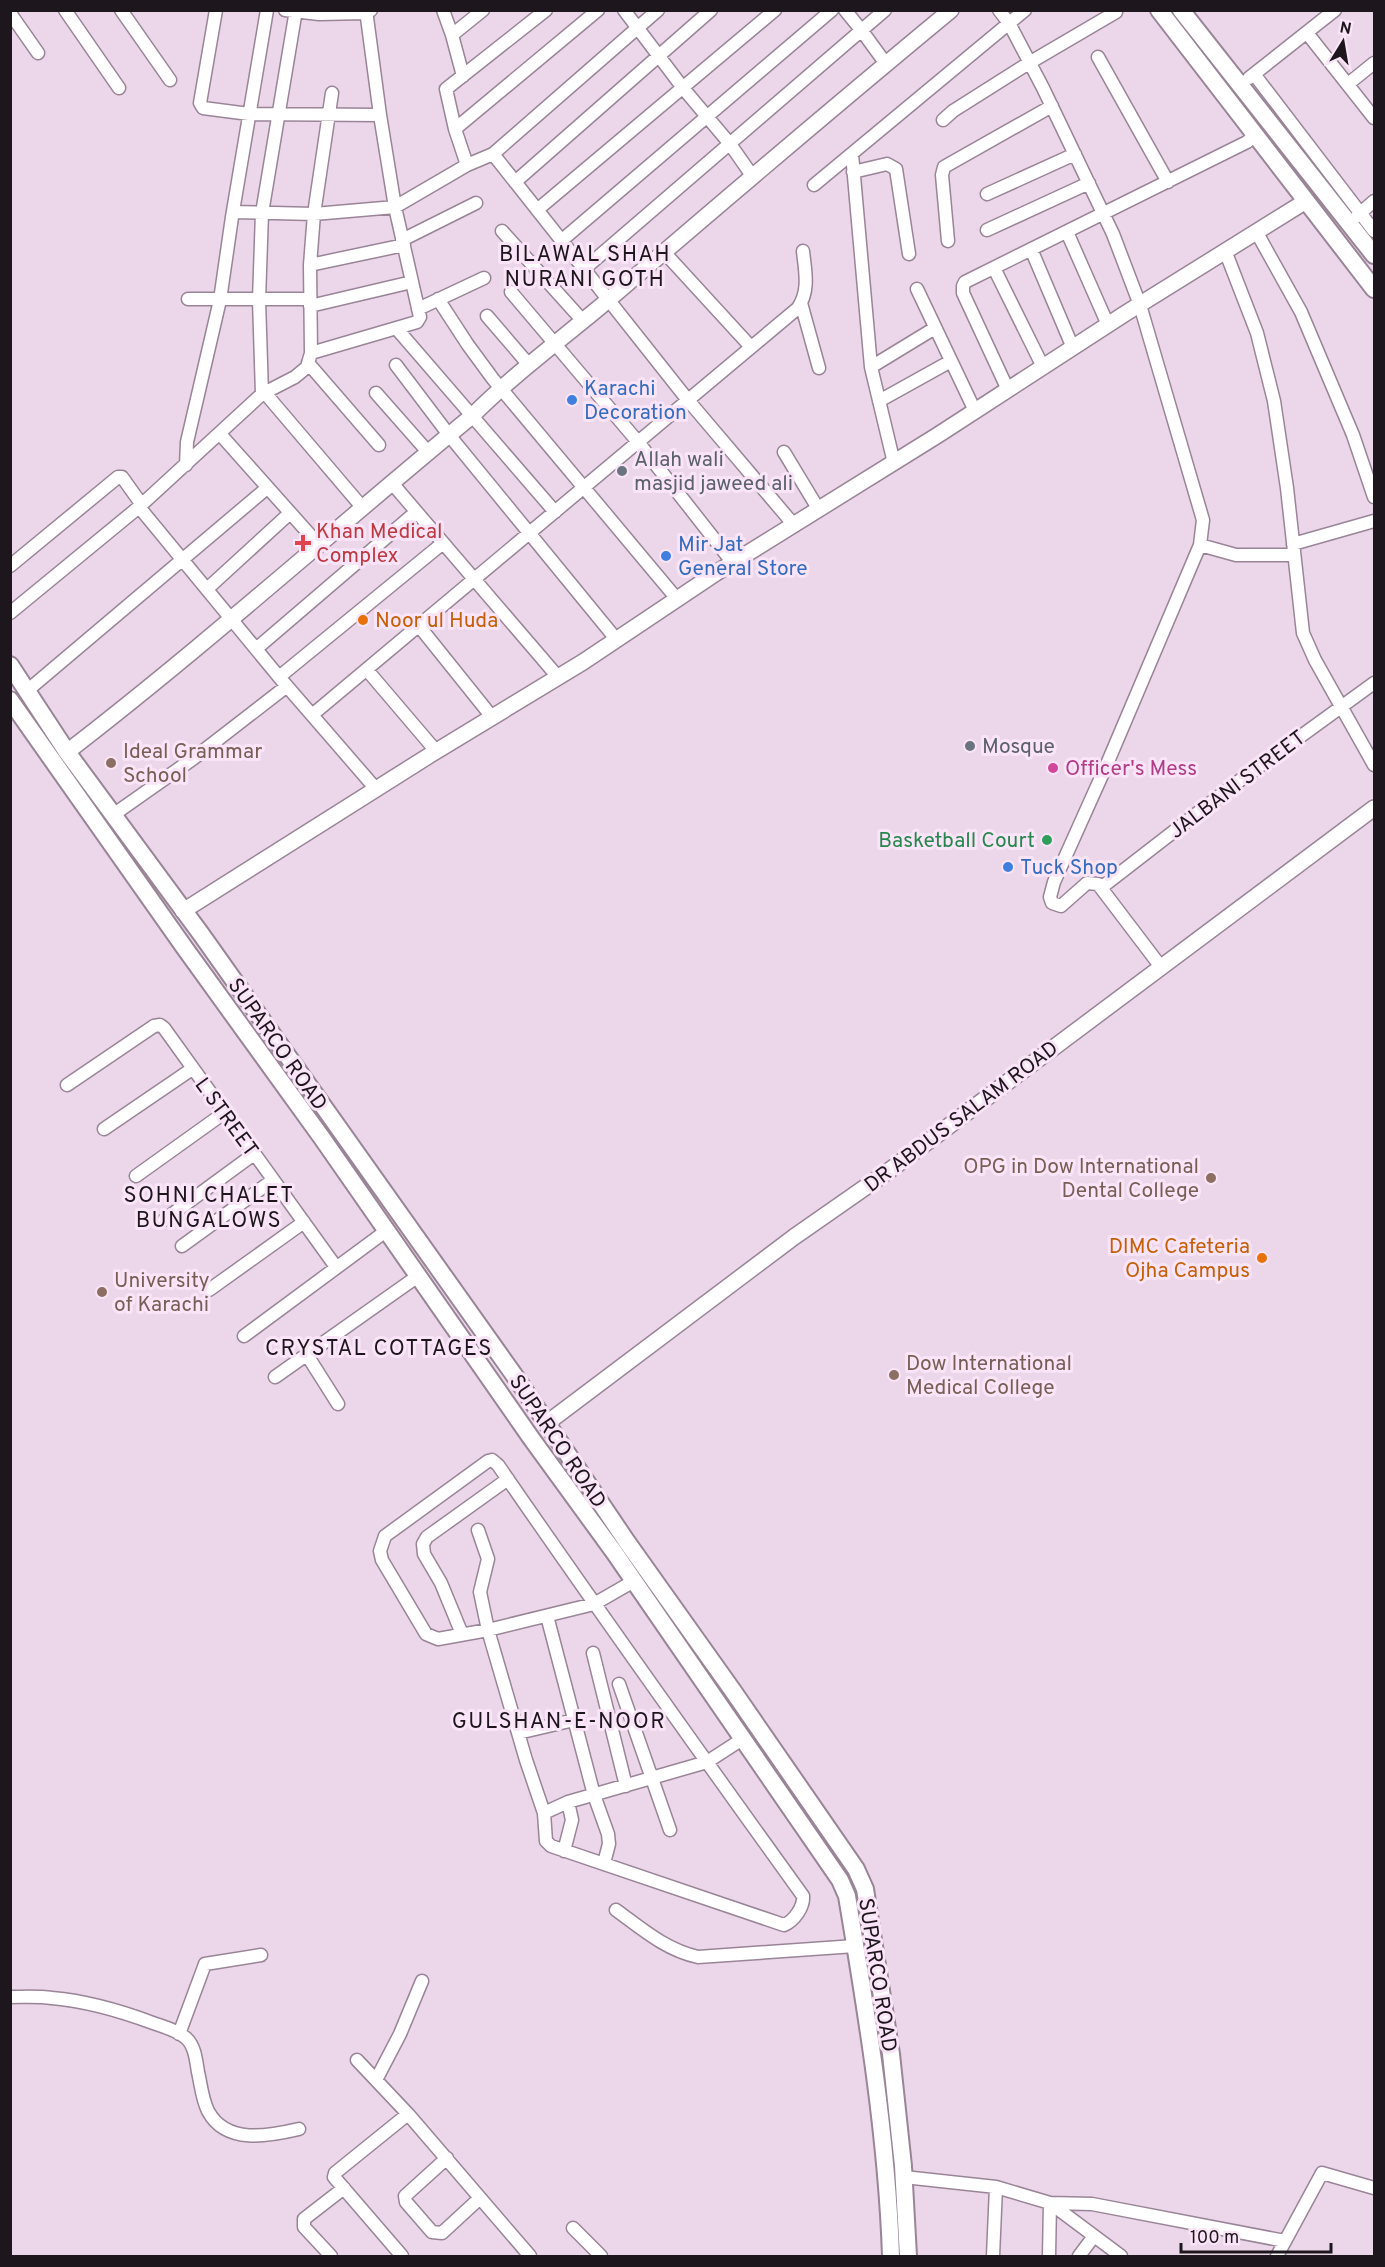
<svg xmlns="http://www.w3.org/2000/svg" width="1385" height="2267" viewBox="0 0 1385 2267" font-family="Overpass,sans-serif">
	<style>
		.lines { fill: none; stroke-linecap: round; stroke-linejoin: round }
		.minor-casing { stroke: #998597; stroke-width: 15 }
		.tertiary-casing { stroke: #998597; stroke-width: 18 }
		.secondary-casing { stroke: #998597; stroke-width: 20 }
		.minor { stroke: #fff; stroke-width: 12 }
		.tertiary { stroke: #fff; stroke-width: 15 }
		.secondary { stroke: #fff; stroke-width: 16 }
		.shop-dot { fill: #3f7fe0; stroke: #fae4f7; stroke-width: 2 }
		.worship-dot { fill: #6b7280; stroke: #fae4f7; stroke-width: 2 }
		.health-dot { fill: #e0444e; stroke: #fae4f7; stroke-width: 2 }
		.food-dot { fill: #e8710a; stroke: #fae4f7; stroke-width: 2 }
		.education-dot { fill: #8d6e63; stroke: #fae4f7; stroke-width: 2 }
		.hotel-dot { fill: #d1479c; stroke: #fae4f7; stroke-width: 2 }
		.leisure-dot { fill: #2e9e5b; stroke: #fae4f7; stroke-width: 2 }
		.labels { text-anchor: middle; stroke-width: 6; stroke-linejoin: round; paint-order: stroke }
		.shop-label { font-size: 21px; fill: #366cbe; stroke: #fae4f7; text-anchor: start }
		.worship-label { font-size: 21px; fill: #5b616d; stroke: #fae4f7; text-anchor: start }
		.health-label { font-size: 21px; fill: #be3a42; stroke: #fae4f7; text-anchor: start }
		.food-label { font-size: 21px; fill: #c56008; stroke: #fae4f7; text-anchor: start }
		.education-label { font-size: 21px; fill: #785e54; stroke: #fae4f7; text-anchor: start }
		.hotel-label { font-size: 21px; fill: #b23c85; stroke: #fae4f7; text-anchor: start }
		.street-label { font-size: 21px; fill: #1d161c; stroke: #fae4f7 }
		.leisure-label { font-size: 21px; fill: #27864d; stroke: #fae4f7; text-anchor: end }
		.neighbourhood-label { font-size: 22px; letter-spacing: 1.5px; fill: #1d161c; stroke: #fae4f7 }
	</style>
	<rect width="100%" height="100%" fill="#ecd7ea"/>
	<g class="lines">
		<g class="minor-casing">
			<path id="minor" d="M 65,10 L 119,88
				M 121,10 L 170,80
				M 216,10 L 200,103 L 203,108 L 249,114 L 380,115
				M 285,10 L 319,14 L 366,13 L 371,10
				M 443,10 L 452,35
				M 624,10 L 683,88 L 730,144 L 753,177
				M 845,10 L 862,31 L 886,64
				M 999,10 L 1009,23 L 1043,88 L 1113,234 L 1140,305 L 1203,520 L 1200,545 L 1107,764 L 1054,882 L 1050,897 L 1052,903 L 1061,906 L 1087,883 L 1098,884 L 1161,967
				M 10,13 L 38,53
				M 1307,33 L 1374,118
				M 1098,57 L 1168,182
				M 1254,74 L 1374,231
				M 463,76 L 452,35 L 483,10
				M 1249,78 L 1335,10
				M 1348,84 L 1374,63
				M 943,120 L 953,111 L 1029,63 L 1116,12
				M 455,129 L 598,10
				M 493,154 L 658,10
				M 852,154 L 871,367 L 894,463
				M 467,165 L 493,154 L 687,399 L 794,525
				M 853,172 L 887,164 L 896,169 L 909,254
				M 515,182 L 711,10
				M 814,185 L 1025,10
				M 987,194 L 1075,154
				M 537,210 L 775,10
				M 233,212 L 314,214 L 395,207 L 467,165 L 455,129 L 446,89 L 546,10
				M 1357,216 L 1374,201
				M 987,230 L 1089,183
				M 502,231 L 583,321
				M 1067,232 L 1108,325
				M 1257,233 L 1301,312 L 1353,435 L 1374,497
				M 402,240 L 476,203
				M 561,241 L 832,10
				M 948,241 L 942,175 L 944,167 L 1052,106
				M 1031,249 L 1073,348
				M 663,251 L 751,347
				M 1226,253 L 1257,333 L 1274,401 L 1287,488 L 1303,633 L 1315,660 L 1374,765
				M 310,265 L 404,245
				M 994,268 L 1043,367
				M 583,270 L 885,10
				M 917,289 L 975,411
				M 511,292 L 638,442 L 733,563
				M 188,299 L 310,299
				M 438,299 L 468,345 L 493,379 L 677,599
				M 801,303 L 819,368
				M 310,306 L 412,282
				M 418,309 L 484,278
				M 487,316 L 529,365
				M 397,329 L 555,512
				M 311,353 L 417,322 L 420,317 L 395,207 L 380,115 L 366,10
				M 308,363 L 379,445
				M 396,365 L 449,435 L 616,639
				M 871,367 L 935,328
				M 1008,390 L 963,293 L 963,286 L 965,282 L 1247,142 L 1256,134
				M 265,393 L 362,507
				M 376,393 L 428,452
				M 262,394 L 259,300 L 262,213 L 296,10
				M 879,401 L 951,361
				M 220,434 L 319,545
				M 784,452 L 819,510
				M 186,465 L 187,442 L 220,300 L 232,217 L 267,10
				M 391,482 L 558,677
				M 139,507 L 279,677 L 376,789
				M 1293,544 L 1374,521
				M 1200,545 L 1236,555 L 1294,555
				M 10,566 L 118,477 L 122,477 L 142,505
				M 207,589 L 290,513
				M 10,613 L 139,507 L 262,394 L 295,377 L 307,367 L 311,353 L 310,265 L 314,214 L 332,93
				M 419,626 L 492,717
				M 256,649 L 416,512
				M 367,670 L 436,751
				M 279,677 L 443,543
				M 28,690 L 267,488
				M 312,715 L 798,308 C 810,290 805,271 803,251
				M 113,815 L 194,758 L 287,686
				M 1102,887 L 1235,784 L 1374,683
				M 67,1085 L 154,1026 L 160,1025 L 164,1028 L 336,1267
				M 104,1129 L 192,1069
				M 136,1176 L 224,1113
				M 164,1220 L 254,1154
				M 182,1246 L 273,1180
				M 209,1290 L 304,1222
				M 244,1336 L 386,1231
				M 307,1355 L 338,1404
				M 275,1377 L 418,1276
				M 478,1530 L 488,1559 L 480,1592 L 488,1630 L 526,1760 L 544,1813
				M 634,1581 L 594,1604 L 488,1630 L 438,1639 L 426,1634 L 382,1560 L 380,1551 L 385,1536 L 488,1461 L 492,1460 L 498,1465 C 598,1610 700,1753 803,1896 C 804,1907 794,1921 784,1925 L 551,1846 L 546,1841 L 544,1813 L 568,1802 L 707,1762 L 744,1738
				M 547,1616 L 594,1795 L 608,1834 L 609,1844 L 604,1863
				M 462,1634 L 441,1583 L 424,1554 L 423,1544 L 427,1537 L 508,1479
				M 593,1653 L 626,1786
				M 619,1684 L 670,1830
				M 518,1733 L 574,1720
				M 564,1851 L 572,1820 L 568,1802
				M 616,1910 C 642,1929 666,1950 698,1957 L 855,1946
				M 10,1997 C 24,1997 38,1996 52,1998 C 86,2001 121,2011 153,2023 C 164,2027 177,2030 186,2038 C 195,2046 196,2060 198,2072 C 201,2085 202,2099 208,2111 C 226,2145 269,2136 299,2129
				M 179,2034 L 205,1964 L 261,1955
				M 357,2060 L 408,2114 L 530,2256
				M 376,2080 L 400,2034 L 422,1981
				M 447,2158 L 405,2196 L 406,2202 L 432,2232 L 442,2233 L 480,2198
				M 904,2177 L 996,2187 L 1050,2203 L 1121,2256
				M 573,2228 L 601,2256
				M 331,2256 L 304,2227 L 304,2219 L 344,2188
				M 402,2256 L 334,2177 L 335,2173 L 408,2114
				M 993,2256 L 996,2187
				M 1049,2256 L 1050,2203 L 1092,2204 L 1285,2241
				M 1079,2256 L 1094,2236
				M 1277,2256 L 1322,2173 L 1374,2188"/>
		</g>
		<g class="tertiary-casing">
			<path id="tertiary" d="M 67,752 C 206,645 337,527 472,416 C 514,374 562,339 607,301 C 721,203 835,106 951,10
				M 183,911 L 430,755 L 583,662 L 716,573 L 938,435 L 1126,313 L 1306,201
				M 547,1423 L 794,1237 L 890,1170 L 1374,808"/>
		</g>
		<g class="secondary-casing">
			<path id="secondary" d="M 1159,10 L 1374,289
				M 1181,10 L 1374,255
				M 10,665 L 67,752 L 201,934 L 519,1382 L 627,1542 L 733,1691 L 856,1869 L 865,1889 L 891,2054 L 903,2166 L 908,2256
				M 10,700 L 184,947 L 322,1138 L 531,1438 L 614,1552 L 840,1880 L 847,1896 C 867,2015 887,2136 891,2256"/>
		</g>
		<use href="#minor" class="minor"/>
		<use href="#tertiary" class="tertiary"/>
		<use href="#secondary" class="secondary"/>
	</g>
	<g class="shop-dot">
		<circle cx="572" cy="400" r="6"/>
		<circle cx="666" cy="556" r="6"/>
		<circle cx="1008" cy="867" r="6"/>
	</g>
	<g class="worship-dot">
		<circle cx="622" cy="471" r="6"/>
		<circle cx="970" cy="746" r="6"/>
	</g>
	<path class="health-dot" d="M300 534h6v6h6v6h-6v6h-6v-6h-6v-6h6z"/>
	<g class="food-dot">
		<circle cx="363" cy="620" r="6"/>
		<circle cx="1262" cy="1258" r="6"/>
	</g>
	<g class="education-dot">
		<circle cx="111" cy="763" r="6"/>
		<circle cx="1211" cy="1178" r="6"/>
		<circle cx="102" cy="1292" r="6"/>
		<circle cx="894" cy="1375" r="6"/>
	</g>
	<circle class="hotel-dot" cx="1053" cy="768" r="6"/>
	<circle class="leisure-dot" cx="1047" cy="840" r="6"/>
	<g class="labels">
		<g class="shop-label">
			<text x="584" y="395">Karachi<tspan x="584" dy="24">Decoration</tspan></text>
			<text x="678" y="551">Mir Jat<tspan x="678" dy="24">General Store</tspan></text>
			<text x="1020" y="874">Tuck Shop</text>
		</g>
		<g class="worship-label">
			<text x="634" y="466">Allah wali<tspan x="634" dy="24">masjid jaweed ali</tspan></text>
			<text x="982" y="753">Mosque</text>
		</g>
		<g class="health-label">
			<text x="316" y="538">Khan Medical<tspan x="316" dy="24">Complex</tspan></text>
		</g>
		<g class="food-label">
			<text x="375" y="627">Noor ul Huda</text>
			<text x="1250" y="1253" text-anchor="end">DIMC Cafeteria<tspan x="1250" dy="24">Ojha Campus</tspan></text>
		</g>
		<g class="education-label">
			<text x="123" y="758">Ideal Grammar<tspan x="123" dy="24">School</tspan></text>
			<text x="1199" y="1173" text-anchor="end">OPG in Dow International<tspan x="1199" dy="24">Dental College</tspan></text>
			<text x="114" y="1287">University<tspan x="114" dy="24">of Karachi</tspan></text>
			<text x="906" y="1370">Dow International<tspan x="906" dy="24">Medical College</tspan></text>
		</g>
		<g class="hotel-label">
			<text x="1065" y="775">Officer's Mess</text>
		</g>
		<g class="street-label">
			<text transform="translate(1237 784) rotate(-37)" y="7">JALBANI STREET</text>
			<text transform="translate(278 1044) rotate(55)" y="7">SUPARCO ROAD</text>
			<text transform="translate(961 1116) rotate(-37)" y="7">DR ABDUS SALAM ROAD</text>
			<text transform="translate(227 1117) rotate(54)" y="7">L STREET</text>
			<text transform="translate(558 1441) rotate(56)" y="7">SUPARCO ROAD</text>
			<text transform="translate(878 1975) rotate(81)" y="7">SUPARCO ROAD</text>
		</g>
		<g class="leisure-label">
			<text x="1035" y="847">Basketball Court</text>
		</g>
		<g class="neighbourhood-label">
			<text x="585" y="261">BILAWAL SHAH<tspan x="585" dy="25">NURANI GOTH</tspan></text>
			<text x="209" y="1202">SOHNI CHALET<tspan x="209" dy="25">BUNGALOWS</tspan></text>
			<text x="379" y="1355">CRYSTAL COTTAGES</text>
			<text x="559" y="1728">GULSHAN-E-NOOR</text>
		</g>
	</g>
	<rect width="1385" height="2267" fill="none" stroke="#1d161c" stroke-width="24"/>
	<g transform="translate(1343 42) rotate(11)" stroke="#fae4f7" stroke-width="4.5" paint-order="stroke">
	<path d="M0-4.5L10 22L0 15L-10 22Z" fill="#1d161c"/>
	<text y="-9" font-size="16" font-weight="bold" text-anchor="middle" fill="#1d161c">N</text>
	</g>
	<path d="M1181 2243v9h150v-9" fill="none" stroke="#1d161c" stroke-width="3"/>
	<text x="1190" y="2243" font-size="18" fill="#1d161c" stroke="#fae4f7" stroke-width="4.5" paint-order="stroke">100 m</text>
</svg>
